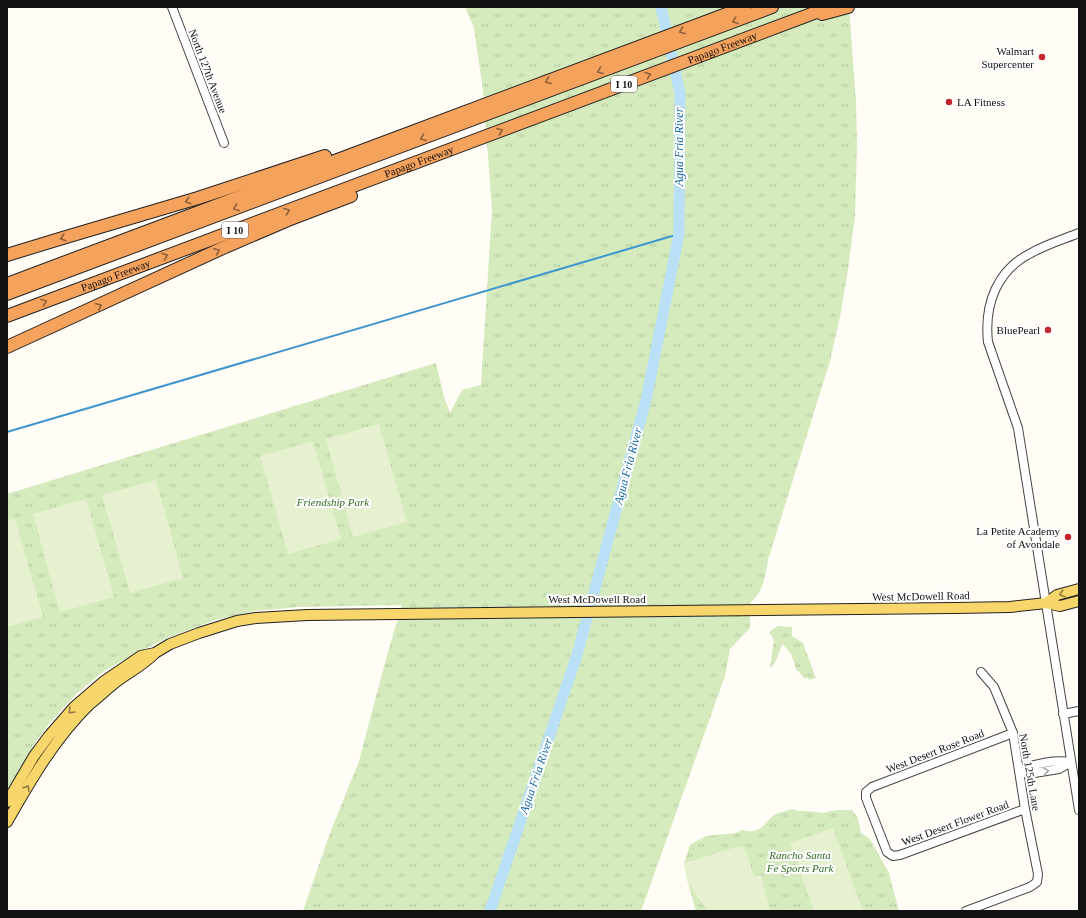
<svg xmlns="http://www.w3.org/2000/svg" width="1086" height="918" viewBox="0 0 1086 918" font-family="Georgia,serif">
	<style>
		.grass { fill: url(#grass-tufts) }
		.pitch { fill: #e6f2cf }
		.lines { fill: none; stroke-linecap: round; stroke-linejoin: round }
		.stream { stroke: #3f96cf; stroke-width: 2 }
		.river { stroke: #b9e0f7; stroke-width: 11 }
		.minor-casing { stroke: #444; stroke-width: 10 }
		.major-casing { stroke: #222; stroke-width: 12 }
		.highway-casing { stroke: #222; stroke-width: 14 }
		.minor { stroke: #fff; stroke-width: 8 }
		.major { stroke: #f9d66b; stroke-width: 10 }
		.highway { stroke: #f5a25d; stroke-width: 12 }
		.oneway { stroke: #8e613b }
		.oneway2 { stroke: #917d42 }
		.oneway3 { stroke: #a0a0a0 }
		.poi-dot { fill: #c4262e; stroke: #fff; stroke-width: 1.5 }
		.labels { text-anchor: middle; stroke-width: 4; stroke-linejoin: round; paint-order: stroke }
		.shield { fill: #fff; stroke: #585858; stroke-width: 1 }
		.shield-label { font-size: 10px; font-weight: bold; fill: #111 }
		.street-label { font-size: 11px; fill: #111; stroke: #fff }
		.poi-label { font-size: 11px; fill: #111; stroke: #fff; text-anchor: end }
		.park-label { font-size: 11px; font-style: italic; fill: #2f6b1f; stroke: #fff }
		.water-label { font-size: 12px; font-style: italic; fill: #1768a6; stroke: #fff }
	</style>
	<defs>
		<pattern id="grass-tufts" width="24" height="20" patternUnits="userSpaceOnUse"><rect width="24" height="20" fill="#d5ebbd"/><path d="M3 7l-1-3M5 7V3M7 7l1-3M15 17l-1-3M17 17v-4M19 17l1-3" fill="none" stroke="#b6c8a1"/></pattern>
	</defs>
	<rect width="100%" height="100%" fill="#fffdf5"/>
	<path class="grass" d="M 465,7 L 849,7 L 856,102 L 857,144 L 855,216 L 848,270 L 840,317 L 830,361 L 768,560 C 765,577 764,591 750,603 L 750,628 L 730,649 L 725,676 L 641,911 L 303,911 L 330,833 L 359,761 L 387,655 L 402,605 L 298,607 L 255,611 L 215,620 L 165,639 L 127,658 L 104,671 L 76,694 L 48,725 L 35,743 L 26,763 L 17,776 L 7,789 L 7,494 L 436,363 L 444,397 L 450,413 L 462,390 L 481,385 L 492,210 L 483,91 L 474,28 Z
		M 778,626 L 792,627 L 792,636 L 803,643 L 816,678 L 809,680 L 808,677 L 805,679 L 796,669 L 791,654 L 783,644 C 777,654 780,658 770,668 L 774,640 L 769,632 Z
		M 792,809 L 798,811 L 809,811 L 822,813 L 836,810 L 852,810 L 858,818 L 861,833 L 870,839 L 889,873 L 899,911 L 696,911 L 688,883 L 684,863 L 690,845 L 706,836 L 736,833 L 742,830 C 760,835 762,825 774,815 C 779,812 787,811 792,809 Z"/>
	<path class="pitch" d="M 379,424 L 407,522 L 353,537 L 326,439 Z
		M 313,441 L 341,539 L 288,554 L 260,456 Z
		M 156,480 L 183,578 L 130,593 L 102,495 Z
		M 86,499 L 114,597 L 60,612 L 33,514 Z
		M 15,519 L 43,617 L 7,627 L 7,521 Z
		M 833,828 L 862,909 L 857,911 L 814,911 L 790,843 Z
		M 740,846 L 746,851 L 754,876 L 761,875 L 770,911 L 706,911 L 708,909 L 705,907 L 688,883 L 684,863 Z"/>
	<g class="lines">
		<path class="stream" d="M 7,432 L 679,234"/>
		<path class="river" d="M 490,911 L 577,655 L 646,400 L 679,234 L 680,93 L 661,7"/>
		<g class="minor-casing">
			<path id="minor" d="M 172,7 L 224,143
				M 1079,233 C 1064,239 1047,244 1033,252 C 997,269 984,304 988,342 L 1018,428 L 1079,810
				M 1063,714 L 1079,711
				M 1013,733 L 872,787 L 866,792 L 866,798 L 887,852 L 893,856 L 900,855 L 1025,809
				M 1020,771 L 1028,774 L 1059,769 L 1071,762
				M 1020,771 C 1034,763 1055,760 1071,762
				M 966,911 L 1030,887 L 1037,882 L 1038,874 L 1025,809 L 1013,733 L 994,687 L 981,672"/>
		</g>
		<g class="major-casing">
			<path id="major" d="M 1046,603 L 1057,595 L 1079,589
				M 7,802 L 34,756 L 48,737 L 74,707 L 103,682 L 141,656 L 155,653 L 170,644 L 199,633 L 237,621 L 256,618 L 307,615 L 955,608 L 1010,607 L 1046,603 L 1060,606 L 1079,601
				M 7,822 C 31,780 55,738 90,704 C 99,697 107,689 116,682 C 129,672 144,665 155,653"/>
		</g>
		<g class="highway-casing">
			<g id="highway">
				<path d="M 822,14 L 848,7"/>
				<path d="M 7,255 L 66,237 L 198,198 L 325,156"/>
				<path d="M 7,284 L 745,7"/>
				<path d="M 7,294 L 772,7"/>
				<path id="s1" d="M 7,316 L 830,7"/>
				<path d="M 7,347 L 225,247 L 288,220 L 351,196"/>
			</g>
		</g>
		<use href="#minor" class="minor"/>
		<use href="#major" class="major"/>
		<use href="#highway" class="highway"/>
	</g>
	<defs><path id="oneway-chevron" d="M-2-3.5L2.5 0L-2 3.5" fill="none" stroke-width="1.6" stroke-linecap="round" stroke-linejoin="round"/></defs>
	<g class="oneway">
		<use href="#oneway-chevron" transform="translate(735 21) rotate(160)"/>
		<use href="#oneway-chevron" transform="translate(682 31) rotate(159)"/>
		<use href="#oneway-chevron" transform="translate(600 71) rotate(159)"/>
		<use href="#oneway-chevron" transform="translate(648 75) rotate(-21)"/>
		<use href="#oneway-chevron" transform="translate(548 81) rotate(159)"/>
		<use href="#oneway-chevron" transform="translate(500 131) rotate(-21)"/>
		<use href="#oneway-chevron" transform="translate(423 138) rotate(159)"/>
		<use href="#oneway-chevron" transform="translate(188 201) rotate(164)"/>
		<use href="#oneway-chevron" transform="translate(236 208) rotate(159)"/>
		<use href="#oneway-chevron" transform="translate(287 211) rotate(-21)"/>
		<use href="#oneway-chevron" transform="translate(63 238) rotate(163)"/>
		<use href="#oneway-chevron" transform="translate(217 251) rotate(-25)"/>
		<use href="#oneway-chevron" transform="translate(165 256) rotate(-21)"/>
		<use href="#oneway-chevron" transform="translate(44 302) rotate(-21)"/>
		<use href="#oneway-chevron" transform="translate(99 306) rotate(-25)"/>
	</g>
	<g class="oneway2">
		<use href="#oneway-chevron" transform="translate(1062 594) rotate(163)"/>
		<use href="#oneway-chevron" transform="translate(71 711) rotate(134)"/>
		<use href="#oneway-chevron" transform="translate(27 788) rotate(-58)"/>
	</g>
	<use class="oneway3" href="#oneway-chevron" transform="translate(1046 771) rotate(-9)"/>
	<g class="poi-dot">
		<circle cx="1042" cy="57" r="4"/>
		<circle cx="949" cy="102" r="4"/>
		<circle cx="1048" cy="330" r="4"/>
		<circle cx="1068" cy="537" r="4"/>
	</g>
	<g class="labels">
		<g class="shield">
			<rect x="611" y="76" width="26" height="16" rx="3"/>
			<rect x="222" y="222" width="26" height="16" rx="3"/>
		</g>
		<g class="shield-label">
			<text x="624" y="88">I 10</text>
			<text x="235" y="234">I 10</text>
		</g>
		<g class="street-label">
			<text dy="4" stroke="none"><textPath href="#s1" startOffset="764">Papago Freeway</textPath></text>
			<text transform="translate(208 71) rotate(69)" y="4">North 127th Avenue</text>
			<text dy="4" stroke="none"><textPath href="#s1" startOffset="440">Papago Freeway</textPath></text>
			<text dy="4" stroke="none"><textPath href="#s1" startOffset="116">Papago Freeway</textPath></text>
			<text transform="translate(921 596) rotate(-1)" y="4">West McDowell Road</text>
			<text x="597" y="603">West McDowell Road</text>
			<text transform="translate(935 751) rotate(-21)" y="4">West Desert Rose Road</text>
			<text transform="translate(1030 772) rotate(80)" y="4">North 125th Lane</text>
			<text transform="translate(955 823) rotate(-20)" y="4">West Desert Flower Road</text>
		</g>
		<g class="poi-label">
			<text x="1034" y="55">Walmart<tspan x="1034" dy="13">Supercenter</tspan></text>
			<text x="957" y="106" text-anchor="start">LA Fitness</text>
			<text x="1040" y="334">BluePearl</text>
			<text x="1060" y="535">La Petite Academy<tspan x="1060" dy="13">of Avondale</tspan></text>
		</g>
		<g class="park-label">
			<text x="333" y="506">Friendship Park</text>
			<text x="800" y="859">Rancho Santa<tspan x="800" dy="13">Fe Sports Park</tspan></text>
		</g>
		<g class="water-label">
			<text transform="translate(679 147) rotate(-90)" y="4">Agua Fria River</text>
			<text transform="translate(628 466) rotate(-75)" y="4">Agua Fria River</text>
			<text transform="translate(536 776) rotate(-71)" y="4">Agua Fria River</text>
		</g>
	</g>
	<rect width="1086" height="918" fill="none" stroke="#111111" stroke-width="16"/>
</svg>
